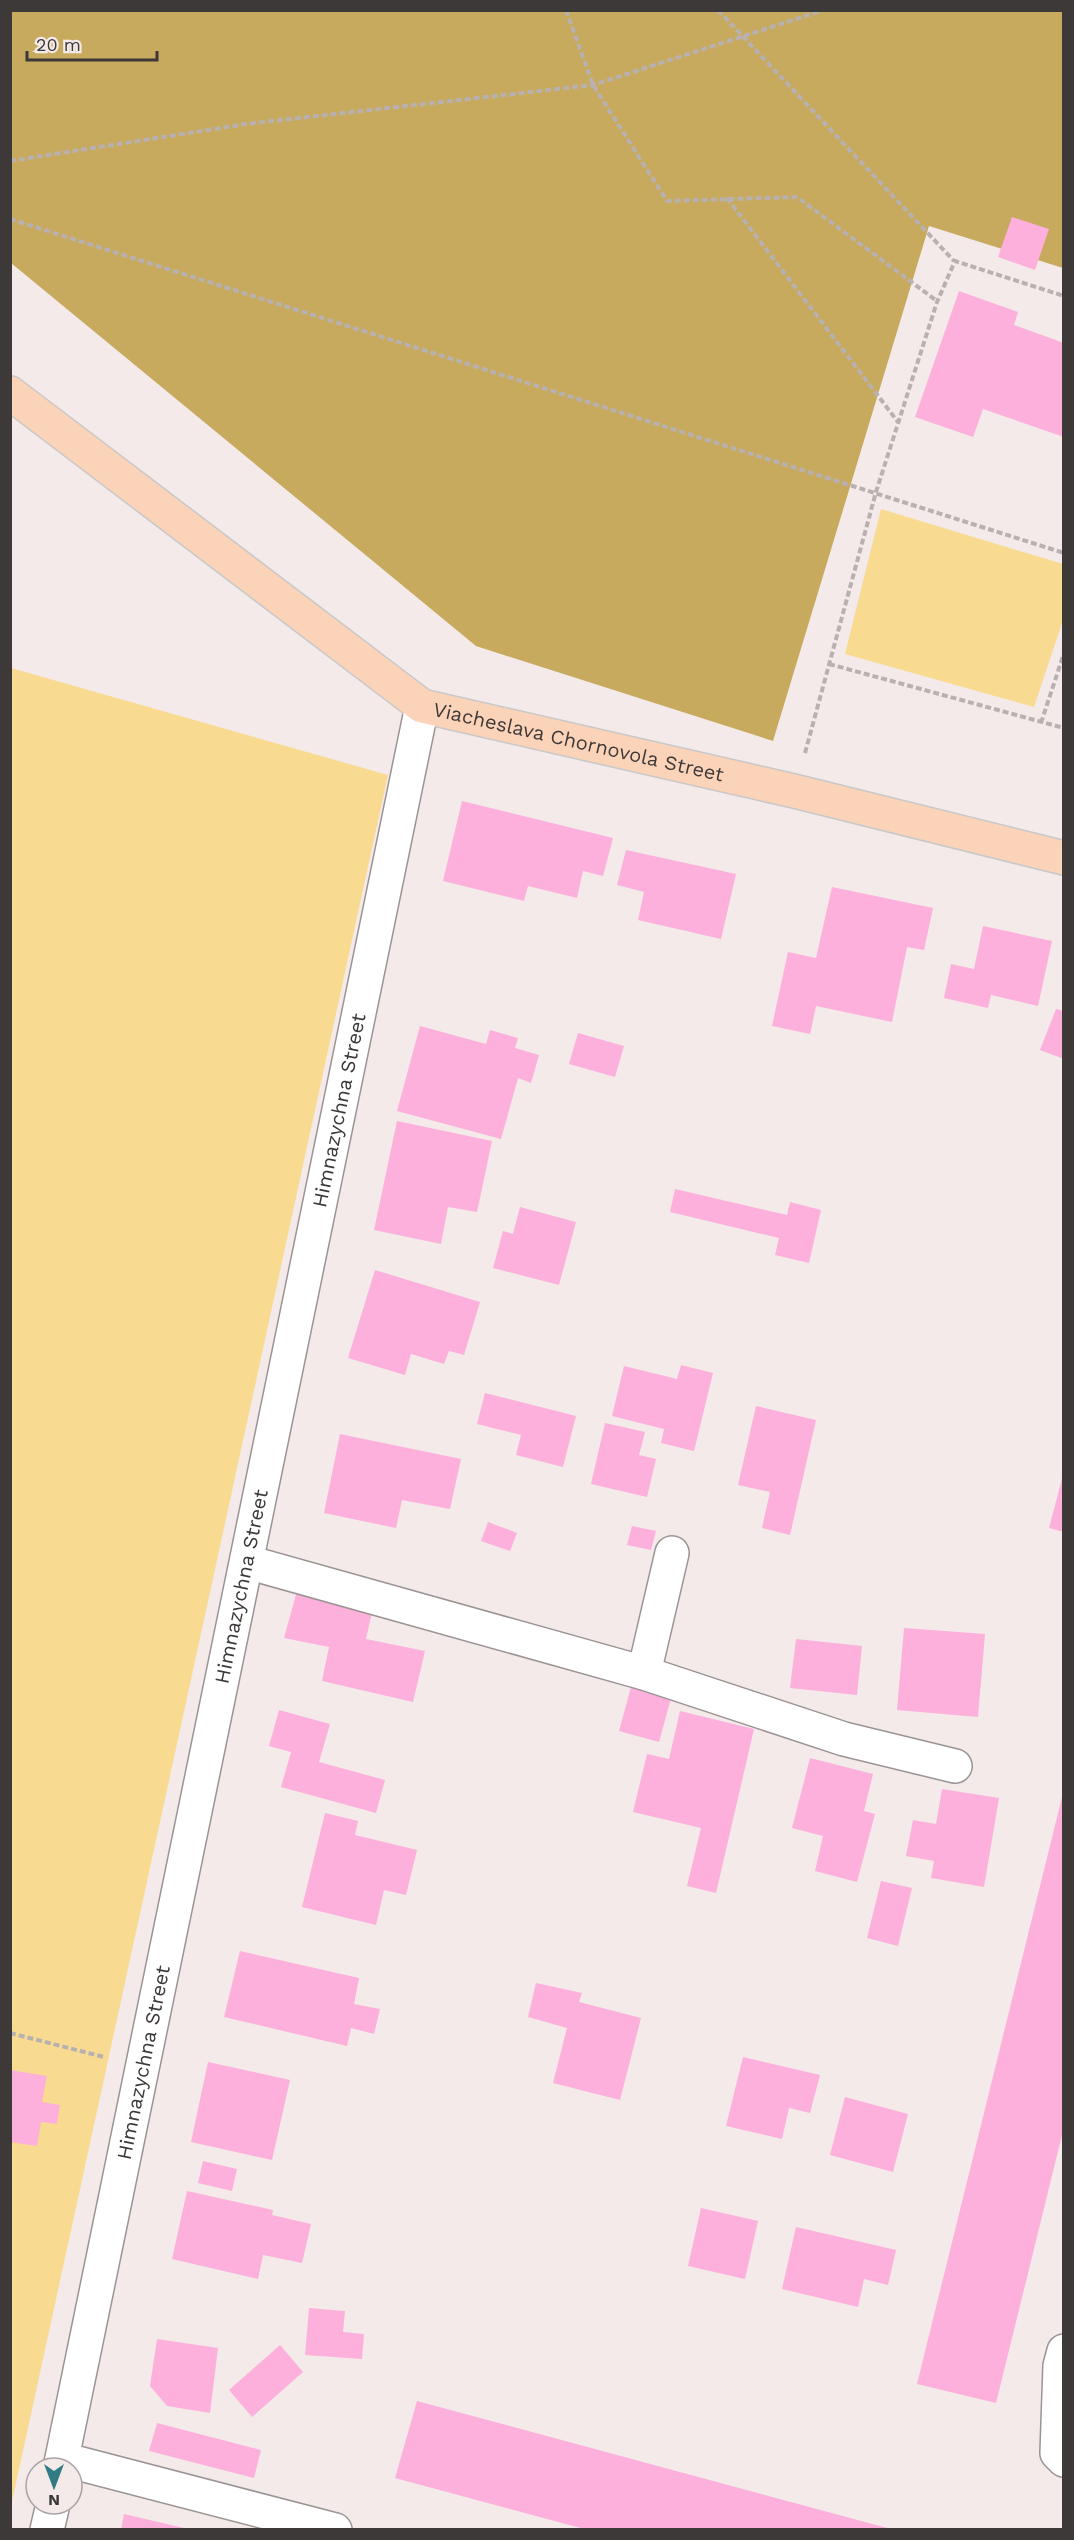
<svg xmlns="http://www.w3.org/2000/svg" width="1074" height="2540" viewBox="0 0 1074 2540" font-family="'Work Sans',sans-serif">
	<style>
		.green { fill: #f8db91 }
		.forest { fill: #c7aa5d }
		.building { fill: #fcb0db }
		.lines { fill: none; stroke-linecap: round; stroke-linejoin: round }
		.minor-casing { stroke: #9c9494; stroke-width: 36 }
		.major-casing { stroke: #c9c8c8; stroke-width: 36 }
		.path { stroke: #b8b1b0; stroke-width: 4; stroke-dasharray: 6 3; stroke-linecap: butt }
		.minor { stroke: #fff; stroke-width: 33 }
		.major { stroke: #fbd3b8; stroke-width: 33 }
		.labels { text-anchor: middle; stroke-width: 6; stroke-linejoin: round; paint-order: stroke }
		.street-label { font-size: 20px; fill: #3d3939; stroke: #f3eae9 }
	</style>
	<rect width="100%" height="100%" fill="#f3eae9"/>
	<path class="green" d="M 881,509 L 1063,564 L 1063,620 L 1034,707 L 845,654 Z
		M 11,668 L 388,775 L 11,2506 Z"/>
	<path class="forest" d="M 10,11 L 1063,11 L 1063,268 L 929,226 L 773,741 L 476,646 L 11,263 Z"/>
	<path class="building" d="M 1012,217 L 1049,229 L 1035,270 L 998,257 Z
		M 959,291 L 1018,312 L 1014,325 L 1064,343 L 1064,437 L 983,409 L 973,437 L 915,417 Z
		M 462,801 L 613,838 L 603,876 L 583,871 L 577,898 L 528,886 L 524,901 L 443,881 Z
		M 626,850 L 736,874 L 721,939 L 638,920 L 644,892 L 617,885 Z
		M 832,887 L 933,908 L 924,950 L 907,947 L 892,1022 L 816,1006 L 810,1034 L 772,1026 L 788,952 L 816,958 Z
		M 983,926 L 1052,941 L 1038,1006 L 991,995 L 988,1008 L 944,998 L 951,964 L 974,969 Z
		M 1056,1009 L 1064,1011 L 1064,1059 L 1040,1050 Z
		M 420,1026 L 486,1044 L 490,1030 L 518,1038 L 515,1048 L 539,1055 L 531,1083 L 518,1078 L 501,1139 L 397,1111 Z
		M 578,1033 L 624,1046 L 615,1077 L 569,1064 Z
		M 397,1121 L 492,1141 L 477,1212 L 448,1207 L 441,1244 L 374,1230 Z
		M 675,1189 L 787,1215 L 790,1202 L 821,1210 L 809,1263 L 775,1255 L 779,1238 L 670,1212 Z
		M 520,1207 L 576,1222 L 559,1285 L 493,1268 L 503,1231 L 513,1234 Z
		M 375,1270 L 480,1302 L 464,1355 L 449,1351 L 444,1364 L 411,1354 L 405,1375 L 348,1358 Z
		M 681,1365 L 713,1373 L 694,1451 L 661,1443 L 664,1429 L 612,1416 L 624,1366 L 677,1379 Z
		M 485,1393 L 576,1416 L 563,1467 L 516,1455 L 521,1435 L 477,1424 Z
		M 756,1406 L 816,1420 L 790,1535 L 762,1528 L 770,1492 L 738,1485 Z
		M 605,1423 L 645,1432 L 639,1455 L 656,1459 L 647,1497 L 591,1484 Z
		M 340,1434 L 461,1459 L 450,1509 L 402,1500 L 396,1528 L 324,1513 Z
		M 1063,1475 L 1064,1475 L 1064,1532 L 1049,1528 Z
		M 488,1522 L 517,1533 L 510,1551 L 481,1541 Z
		M 632,1526 L 656,1531 L 651,1550 L 627,1545 Z
		M 297,1591 L 372,1612 L 366,1639 L 425,1651 L 413,1702 L 322,1681 L 329,1647 L 284,1638 Z
		M 904,1628 L 985,1634 L 978,1717 L 897,1710 Z
		M 796,1639 L 862,1646 L 857,1695 L 790,1688 Z
		M 631,1687 L 671,1698 L 659,1742 L 619,1731 Z
		M 279,1710 L 330,1724 L 319,1762 L 385,1780 L 376,1813 L 281,1787 L 291,1752 L 269,1746 Z
		M 680,1711 L 754,1729 L 716,1893 L 687,1886 L 701,1828 L 633,1812 L 647,1754 L 669,1759 Z
		M 810,1758 L 873,1774 L 864,1811 L 875,1814 L 857,1882 L 815,1871 L 823,1836 L 792,1828 Z
		M 942,1789 L 999,1798 L 984,1887 L 931,1878 L 934,1861 L 906,1856 L 913,1820 L 936,1824 Z
		M 1064,1789 L 1064,2127 L 996,2403 L 917,2384 Z
		M 325,1813 L 358,1821 L 355,1835 L 417,1850 L 406,1895 L 384,1890 L 376,1925 L 302,1907 Z
		M 881,1881 L 912,1888 L 898,1946 L 867,1938 Z
		M 240,1951 L 359,1978 L 354,2004 L 380,2009 L 374,2034 L 351,2028 L 347,2046 L 224,2017 Z
		M 536,1983 L 582,1993 L 579,2002 L 641,2018 L 620,2100 L 553,2083 L 567,2028 L 528,2017 Z
		M 743,2057 L 820,2075 L 810,2113 L 789,2108 L 782,2139 L 726,2126 Z
		M 208,2062 L 290,2080 L 272,2160 L 191,2142 Z
		M 10,2070 L 47,2076 L 42,2102 L 60,2105 L 57,2124 L 41,2122 L 37,2146 L 10,2142 Z
		M 845,2097 L 908,2114 L 893,2172 L 830,2155 Z
		M 203,2161 L 237,2169 L 232,2191 L 198,2183 Z
		M 187,2191 L 273,2210 L 272,2215 L 311,2224 L 302,2263 L 263,2255 L 258,2279 L 172,2259 Z
		M 701,2208 L 758,2221 L 745,2279 L 688,2266 Z
		M 796,2227 L 896,2250 L 888,2285 L 864,2279 L 858,2307 L 782,2289 Z
		M 309,2308 L 345,2311 L 343,2332 L 364,2334 L 362,2359 L 305,2355 Z
		M 157,2339 L 218,2348 L 210,2413 L 167,2406 L 150,2386 Z
		M 280,2345 L 303,2372 L 252,2417 L 229,2390 Z
		M 417,2401 L 891,2529 L 891,2530 L 588,2530 L 395,2478 Z
		M 157,2423 L 261,2450 L 254,2478 L 149,2451 Z
		M 124,2514 L 188,2529 L 188,2530 L 121,2530 Z"/>
	<g class="lines">
		<g class="minor-casing">
			<g id="minor">
				<path d="M 247,1562 L 644,1673 L 844,1739 L 955,1766"/>
				<path d="M 644,1673 L 672,1553"/>
				<path d="M 1064,2351 L 1060,2366 L 1057,2453 L 1064,2460"/>
				<path d="M 62,2459 L 335,2530"/>
				<path id="s1" d="M 60,2468 L 422,706"/>
				<path d="M 47,2530 L 53,2504"/>
			</g>
		</g>
		<g class="major-casing">
			<g id="major">
				<path id="s2" d="M 10,393 L 422,706 L 794,791 L 1064,858"/>
			</g>
		</g>
		<path class="path" d="M 566,10 L 593,85 L 667,201 L 797,197 L 937,301
			M 718,10 L 954,261
			M 10,161 L 246,124 L 593,85 L 824,10
			M 727,198 L 898,422
			M 10,219 L 1064,553
			M 829,664 L 1064,728
			M 1041,723 L 1064,653
			M 805,753 L 876,492 L 937,302 L 955,261 L 1064,296
			M 10,2033 L 104,2057"/>
		<use href="#minor" class="minor"/>
		<use href="#major" class="major"/>
	</g>
	<g class="labels">
		<g class="street-label">
			<text dy="7" stroke="none"><textPath href="#s2" startOffset="678">Viacheslava Chornovola Street</textPath></text>
			<text dy="7" stroke="none"><textPath href="#s1" startOffset="1386">Himnazychna Street</textPath></text>
			<text dy="7" stroke="none"><textPath href="#s1" startOffset="900">Himnazychna Street</textPath></text>
			<text dy="7" stroke="none"><textPath href="#s1" startOffset="414">Himnazychna Street</textPath></text>
		</g>
	</g>
	<rect width="1074" height="2540" fill="none" stroke="#3d3939" stroke-width="24"/>
	<g transform="translate(54 2486) rotate(180)"><circle r="28" fill="#f3eae9" stroke="#aaa3a3" stroke-width="1.5"/>
	<path d="M0-4.5L10 22L0 15L-10 22Z" fill="#337b83"/>
	<text y="-9" font-size="16" font-weight="bold" text-anchor="middle" fill="#3d3939">N</text>
	</g>
	<path d="M27 51v9h130v-9" fill="none" stroke="#3d3939" stroke-width="3"/>
	<text x="36" y="51" font-size="18" fill="#3d3939" stroke="#f3eae9" stroke-width="4.5" paint-order="stroke">20 m</text>
</svg>
